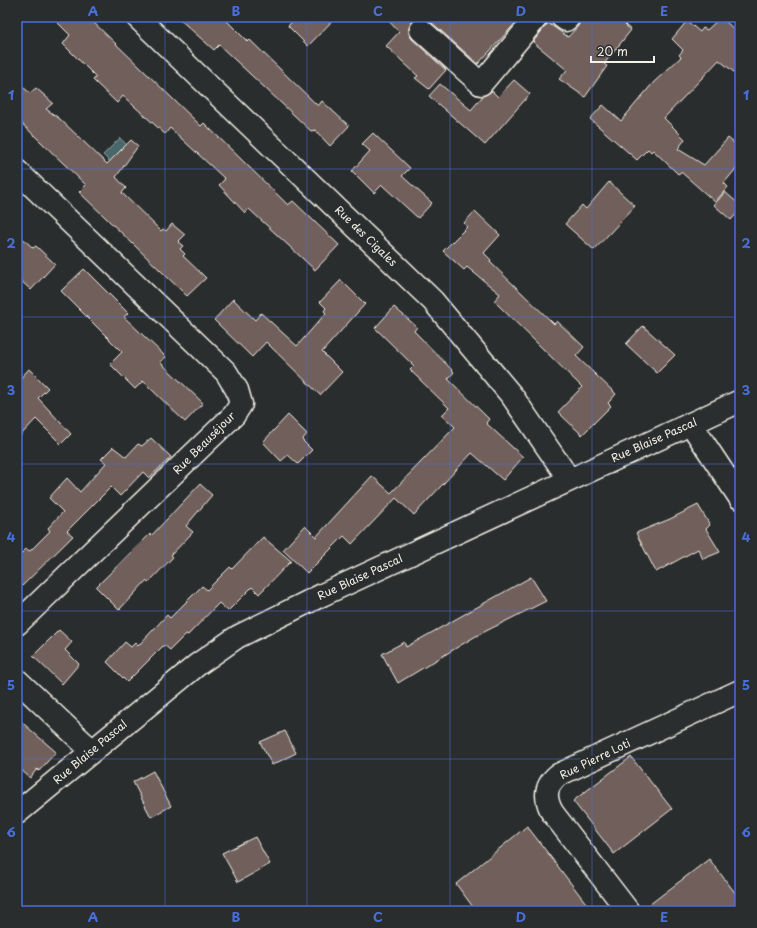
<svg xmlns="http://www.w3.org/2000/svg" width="757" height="928" viewBox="0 0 757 928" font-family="'Playpen Sans',sans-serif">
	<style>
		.water { fill: #48666b; stroke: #8d9e9d }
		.building { fill: #715f5c; stroke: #f4f1e8 }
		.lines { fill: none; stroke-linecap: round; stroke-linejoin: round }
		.minor-casing { stroke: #f4f1e8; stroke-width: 25 }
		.tertiary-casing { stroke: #f4f1e8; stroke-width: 25 }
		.minor { stroke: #2a2d2e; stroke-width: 22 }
		.tertiary { stroke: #2a2d2e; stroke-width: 22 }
		.grid { fill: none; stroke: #486fdb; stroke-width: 1; stroke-opacity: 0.55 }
		.labels { text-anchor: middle; stroke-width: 4; stroke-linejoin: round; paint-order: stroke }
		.street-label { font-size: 11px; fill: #f4f1e8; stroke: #2a2d2e }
		.neatline { fill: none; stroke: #486fdb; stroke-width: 1.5 }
		.grid-label { font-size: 13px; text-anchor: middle; font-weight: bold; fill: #486fdb }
	</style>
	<rect width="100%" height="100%" fill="#2a2d2e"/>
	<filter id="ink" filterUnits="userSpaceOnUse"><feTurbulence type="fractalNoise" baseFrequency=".025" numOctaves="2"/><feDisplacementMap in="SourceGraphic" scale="8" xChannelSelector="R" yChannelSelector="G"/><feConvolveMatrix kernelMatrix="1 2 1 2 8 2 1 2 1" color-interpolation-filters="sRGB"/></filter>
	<g filter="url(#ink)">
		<path class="water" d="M 120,138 L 129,147 L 113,165 L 103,155 Z"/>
		<path class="building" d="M 52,17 L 88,17 L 201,126 L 204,123 L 288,205 L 293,201 L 339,245 L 315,270 L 249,209 L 245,213 L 219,185 L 225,179 L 170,128 L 165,134 L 123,96 L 117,103 L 93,80 L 96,77 L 63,44 L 70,35 Z
			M 177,17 L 223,17 L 248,42 L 250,40 L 318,106 L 322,101 L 349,126 L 330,146 L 315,130 L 311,131 L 219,45 L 214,50 Z
			M 296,17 L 336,17 L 308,46 L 288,26 Z
			M 385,17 L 521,17 L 478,64 L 429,20 L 423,18 L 417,18 L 412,21 L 409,28 L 409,34 L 412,39 L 446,70 L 429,89 L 415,78 L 418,76 L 386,46 L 399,32 Z
			M 582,17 L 632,17 L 625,25 L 631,30 L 604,64 L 607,66 L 585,97 L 559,79 L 567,70 L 533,42 L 548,23 L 568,37 L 578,26 Z
			M 721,17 L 740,35 L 740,77 L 719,60 L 664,118 L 685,139 L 678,149 L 704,165 L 728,138 L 740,148 L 740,164 L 724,183 L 728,187 L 715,202 L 681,172 L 678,174 L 653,150 L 651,152 L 648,149 L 637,160 L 590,119 L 603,105 L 621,121 L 653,83 L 681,57 L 679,55 L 683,50 L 672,39 L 687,21 L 700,32 L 703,28 L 707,30 Z
			M 514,80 L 530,94 L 485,145 L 429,96 L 440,84 L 471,110 L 483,96 L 492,91 L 498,97 Z
			M 17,82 L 30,93 L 36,88 L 53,103 L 46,109 L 60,119 L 107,164 L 131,140 L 138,146 L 116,177 L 126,188 L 122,193 L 161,231 L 163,229 L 166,231 L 172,224 L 185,235 L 178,242 L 183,246 L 180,249 L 185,254 L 183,256 L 206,278 L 187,296 L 79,192 L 86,185 L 17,119 Z
			M 373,133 L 410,168 L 402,176 L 432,203 L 418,218 L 382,185 L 374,193 L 352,171 L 370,151 L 362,144 Z
			M 609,182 L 635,206 L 594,250 L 565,224 L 582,205 L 586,209 Z
			M 725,192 L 740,205 L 740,210 L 731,220 L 714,205 Z
			M 475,211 L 500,235 L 484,253 L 491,260 L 490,262 L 554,324 L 557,321 L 584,347 L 576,356 L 616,394 L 608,403 L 611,406 L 582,435 L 558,412 L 582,387 L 494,301 L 500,294 L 467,267 L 464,270 L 443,251 L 467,227 L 464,223 Z
			M 17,233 L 33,248 L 36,246 L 55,264 L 31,290 L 17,277 Z
			M 84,269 L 128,313 L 124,317 L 166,357 L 160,362 L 203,403 L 185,422 L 143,381 L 135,389 L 110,364 L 122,352 L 61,291 Z
			M 341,280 L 365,304 L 322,352 L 342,372 L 320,395 L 266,342 L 252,357 L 214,320 L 233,299 L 255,320 L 261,313 L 297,346 L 326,313 L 324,311 L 326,308 L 320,302 Z
			M 394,307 L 417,327 L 414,331 L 454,372 L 448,379 L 489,419 L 486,423 L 523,457 L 503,480 L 472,453 L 414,515 L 396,498 L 352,544 L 344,536 L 307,573 L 283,550 L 305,526 L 316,537 L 372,476 L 391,493 L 455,427 L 442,415 L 449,408 L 410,370 L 414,366 L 375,328 Z
			M 643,326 L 675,355 L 657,373 L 626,344 Z
			M 29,369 L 48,388 L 38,398 L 71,434 L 61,444 L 36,419 L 17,439 L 17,382 Z
			M 288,415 L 307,434 L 302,440 L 312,450 L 298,464 L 288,455 L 281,461 L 263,442 Z
			M 151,438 L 171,457 L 149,478 L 143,472 L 120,496 L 111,487 L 67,531 L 73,536 L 17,591 L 17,558 L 26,549 L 30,551 L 50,531 L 48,528 L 63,512 L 49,498 L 67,478 L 80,492 L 106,463 L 101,459 L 113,447 L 126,457 L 138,444 L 142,446 Z
			M 200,484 L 212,495 L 186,526 L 193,532 L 171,555 L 173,557 L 148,583 L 146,581 L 119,610 L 96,587 L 150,534 L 151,536 Z
			M 698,505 L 710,525 L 706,529 L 720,552 L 703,559 L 698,549 L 656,572 L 636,533 L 670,519 Z
			M 263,537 L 291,561 L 259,594 L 252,587 L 228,611 L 219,603 L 188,635 L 186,634 L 170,650 L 164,645 L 127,682 L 107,662 L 125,642 L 131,647 L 135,643 L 138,646 L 167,615 L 170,618 L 202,586 L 207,590 L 230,567 L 232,569 Z
			M 531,577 L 546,601 L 476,636 L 398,683 L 382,654 L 404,642 L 406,647 Z
			M 59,630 L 72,642 L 65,650 L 79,664 L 62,684 L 33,656 Z
			M 17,718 L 56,752 L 39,771 L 37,769 L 30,778 L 17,766 Z
			M 285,731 L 296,753 L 272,765 L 260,742 Z
			M 631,757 L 672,809 L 614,854 L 573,801 Z
			M 153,771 L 171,806 L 151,817 L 133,782 Z
			M 527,826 L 592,911 L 476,911 L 456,884 Z
			M 255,837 L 270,864 L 238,882 L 222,853 Z
			M 709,859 L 740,899 L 740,911 L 641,911 Z"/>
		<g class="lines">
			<g class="minor-casing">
				<path id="minor" d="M 137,17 L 433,301 L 512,396 L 569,479
					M 562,17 L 566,20 L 569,17
					M 421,30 L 481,84 L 537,17
					M 17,171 L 226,372 L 237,390 L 241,404 L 234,415 L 17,624
					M 691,424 L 740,498
					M 17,680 L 91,750
					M 628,911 L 552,812 C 544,797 545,786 558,775 L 740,691"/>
			</g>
			<g class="tertiary-casing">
				<path id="tertiary" d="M 17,813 L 197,665 L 237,637 L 322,595 L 740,401"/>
			</g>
			<use href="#minor" class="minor"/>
			<use href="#tertiary" class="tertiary"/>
		</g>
	</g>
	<path class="grid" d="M 165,17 L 165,911M 307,17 L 307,911M 450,17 L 450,911M 592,17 L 592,911M 17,169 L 740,169M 17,317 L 740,317M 17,464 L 740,464M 17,611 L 740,611M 17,759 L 740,759"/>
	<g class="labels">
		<g class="street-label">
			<text transform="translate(366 236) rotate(44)" y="4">Rue des Cigales</text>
			<text transform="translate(654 440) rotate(-24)" y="4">Rue Blaise Pascal</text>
			<text transform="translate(204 443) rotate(-45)" y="4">Rue Beauséjour</text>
			<text transform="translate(360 577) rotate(-25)" y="4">Rue Blaise Pascal</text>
			<text transform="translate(90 752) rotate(-40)" y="4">Rue Blaise Pascal</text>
			<text transform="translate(595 759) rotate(-26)" y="4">Rue Pierre Loti</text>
		</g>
	</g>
	<rect width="757" height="928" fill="none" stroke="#2a2d2e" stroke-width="44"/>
	<path d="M591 56v6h63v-6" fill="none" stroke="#f4f1e8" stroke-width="2"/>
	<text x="597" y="56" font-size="12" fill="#f4f1e8" stroke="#2a2d2e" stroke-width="3" paint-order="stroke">20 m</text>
	<rect x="22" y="22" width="713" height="884" class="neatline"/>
	<g class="grid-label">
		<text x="93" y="16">A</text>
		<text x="236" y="16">B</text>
		<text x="378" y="16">C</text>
		<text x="521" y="16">D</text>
		<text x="664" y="16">E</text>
		<text x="11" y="100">1</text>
		<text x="746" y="100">1</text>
		<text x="11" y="248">2</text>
		<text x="746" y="248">2</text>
		<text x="11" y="395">3</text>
		<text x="746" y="395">3</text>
		<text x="11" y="542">4</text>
		<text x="746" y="542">4</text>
		<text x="11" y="690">5</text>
		<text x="746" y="690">5</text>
		<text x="11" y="837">6</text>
		<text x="746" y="837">6</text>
		<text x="93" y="922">A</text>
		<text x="236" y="922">B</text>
		<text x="378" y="922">C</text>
		<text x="521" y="922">D</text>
		<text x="664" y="922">E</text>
	</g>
</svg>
